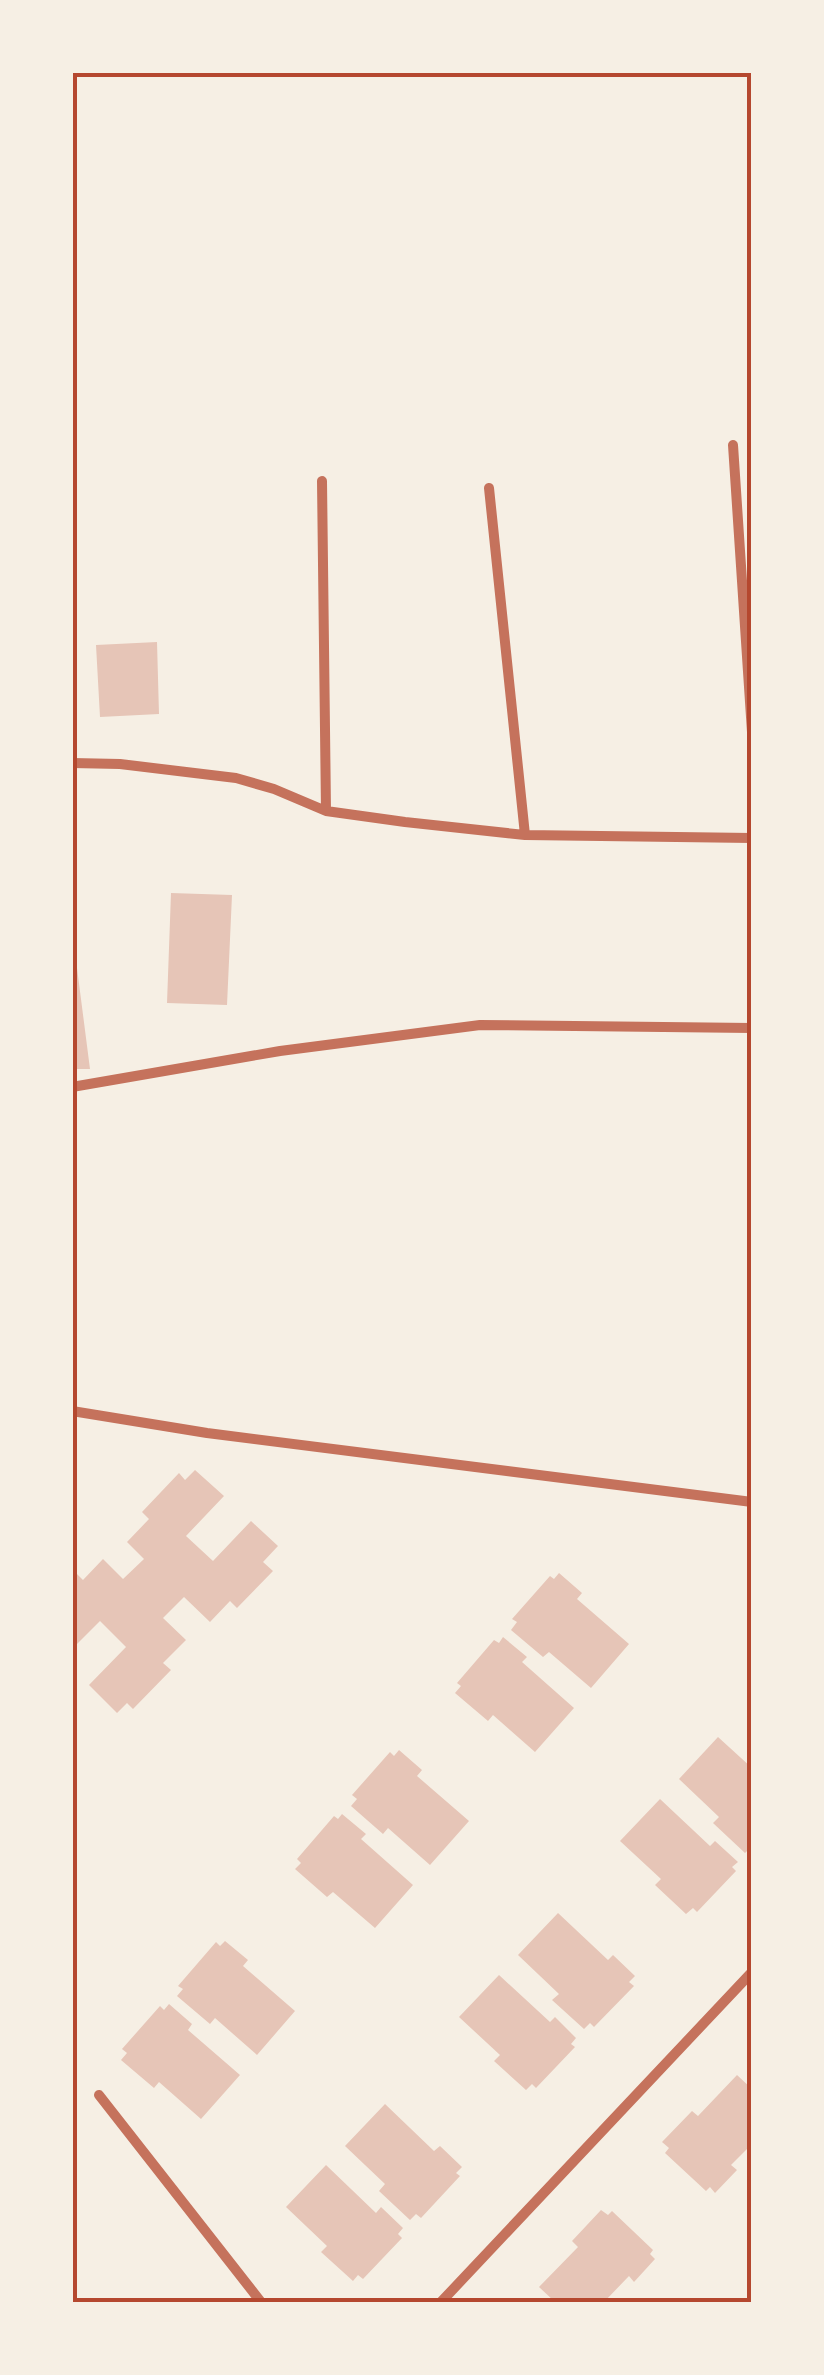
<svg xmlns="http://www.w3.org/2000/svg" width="824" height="2375" viewBox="0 0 824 2375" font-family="'Public Sans',sans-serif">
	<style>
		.building { fill: #e6c5b7 }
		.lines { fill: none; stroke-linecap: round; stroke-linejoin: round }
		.minor { stroke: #c5725c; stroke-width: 10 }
		.neatline { fill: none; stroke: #b5482f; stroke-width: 4 }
	</style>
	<rect width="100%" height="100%" fill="#f6efe4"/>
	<path class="building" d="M 157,642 L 159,714 L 100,717 L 96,645 Z
		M 171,893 L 232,895 L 227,1005 L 167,1003 Z
		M 77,968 L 90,1069 L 72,1069 L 72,969 Z
		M 195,1470 L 224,1496 L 186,1536 L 213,1561 L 251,1521 L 278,1546 L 263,1562 L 273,1571 L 237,1608 L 230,1601 L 210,1622 L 184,1597 L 163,1618 L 186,1640 L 163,1663 L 171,1670 L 133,1709 L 127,1703 L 117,1713 L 89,1685 L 126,1647 L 100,1621 L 72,1649 L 72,1577 L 76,1573 L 83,1580 L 103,1559 L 123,1579 L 144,1559 L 127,1542 L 149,1519 L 142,1512 L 179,1473 L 185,1480 Z
		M 559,1573 L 582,1593 L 577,1599 L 629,1644 L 591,1688 L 549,1652 L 543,1657 L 511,1630 L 517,1622 L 512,1619 L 550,1576 L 554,1579 Z
		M 503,1637 L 527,1657 L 522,1662 L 574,1708 L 535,1752 L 493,1715 L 488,1721 L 455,1693 L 461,1686 L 457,1683 L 494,1640 L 499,1643 Z
		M 718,1737 L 752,1768 L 752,1846 L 745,1853 L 713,1823 L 719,1817 L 679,1779 Z
		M 399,1750 L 422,1770 L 417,1776 L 469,1821 L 430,1865 L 388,1828 L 383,1834 L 351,1806 L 357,1799 L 352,1795 L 390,1752 L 394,1756 Z
		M 660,1799 L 710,1846 L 715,1841 L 738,1862 L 732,1867 L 736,1871 L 697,1912 L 693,1908 L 686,1914 L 655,1885 L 661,1879 L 620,1841 Z
		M 342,1814 L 366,1834 L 361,1839 L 413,1885 L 375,1928 L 333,1892 L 327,1897 L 295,1869 L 301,1863 L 297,1859 L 334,1816 L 338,1819 Z
		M 558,1913 L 608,1960 L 613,1955 L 635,1976 L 629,1982 L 634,1986 L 594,2027 L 590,2023 L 584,2029 L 552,2000 L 559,1994 L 518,1955 Z
		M 225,1941 L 248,1960 L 243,1966 L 295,2011 L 257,2055 L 215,2018 L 210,2024 L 177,1996 L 183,1989 L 178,1986 L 216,1942 L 220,1946 Z
		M 499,1975 L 550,2022 L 555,2017 L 576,2038 L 571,2044 L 575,2047 L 536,2088 L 532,2084 L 526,2090 L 494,2061 L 500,2055 L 459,2017 Z
		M 169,2004 L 192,2024 L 188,2030 L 240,2075 L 201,2119 L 159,2082 L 154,2088 L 121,2060 L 127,2053 L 122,2049 L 160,2006 L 164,2010 Z
		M 737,2075 L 752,2089 L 752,2144 L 731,2165 L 737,2170 L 715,2193 L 710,2187 L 706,2191 L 665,2153 L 669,2148 L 662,2142 L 692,2111 L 698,2116 Z
		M 385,2104 L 434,2151 L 440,2146 L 462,2167 L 456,2173 L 460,2176 L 421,2218 L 416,2214 L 410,2220 L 379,2191 L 385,2184 L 345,2146 Z
		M 326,2165 L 376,2213 L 381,2207 L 403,2228 L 398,2234 L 402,2238 L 363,2279 L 358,2275 L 353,2281 L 321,2252 L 327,2246 L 286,2207 Z
		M 601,2210 L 608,2215 L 612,2211 L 653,2250 L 650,2254 L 655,2259 L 634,2282 L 629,2276 L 604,2302 L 555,2302 L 539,2287 L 578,2247 L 572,2241 Z"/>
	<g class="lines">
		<path class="minor" d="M 733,445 L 752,732
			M 322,481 L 326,811
			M 489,488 L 525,835
			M 72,763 L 120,764 L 236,778 L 274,789 L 326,811 L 405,822 L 525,835 L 752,838
			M 72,1087 L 280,1051 L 480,1025 L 752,1028
			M 72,1411 L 207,1433 L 752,1502
			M 99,2095 L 261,2302
			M 441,2302 L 752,1972"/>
	</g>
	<rect width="824" height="2375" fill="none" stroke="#f6efe4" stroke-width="150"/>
	<rect x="75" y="75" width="674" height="2225" class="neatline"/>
</svg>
